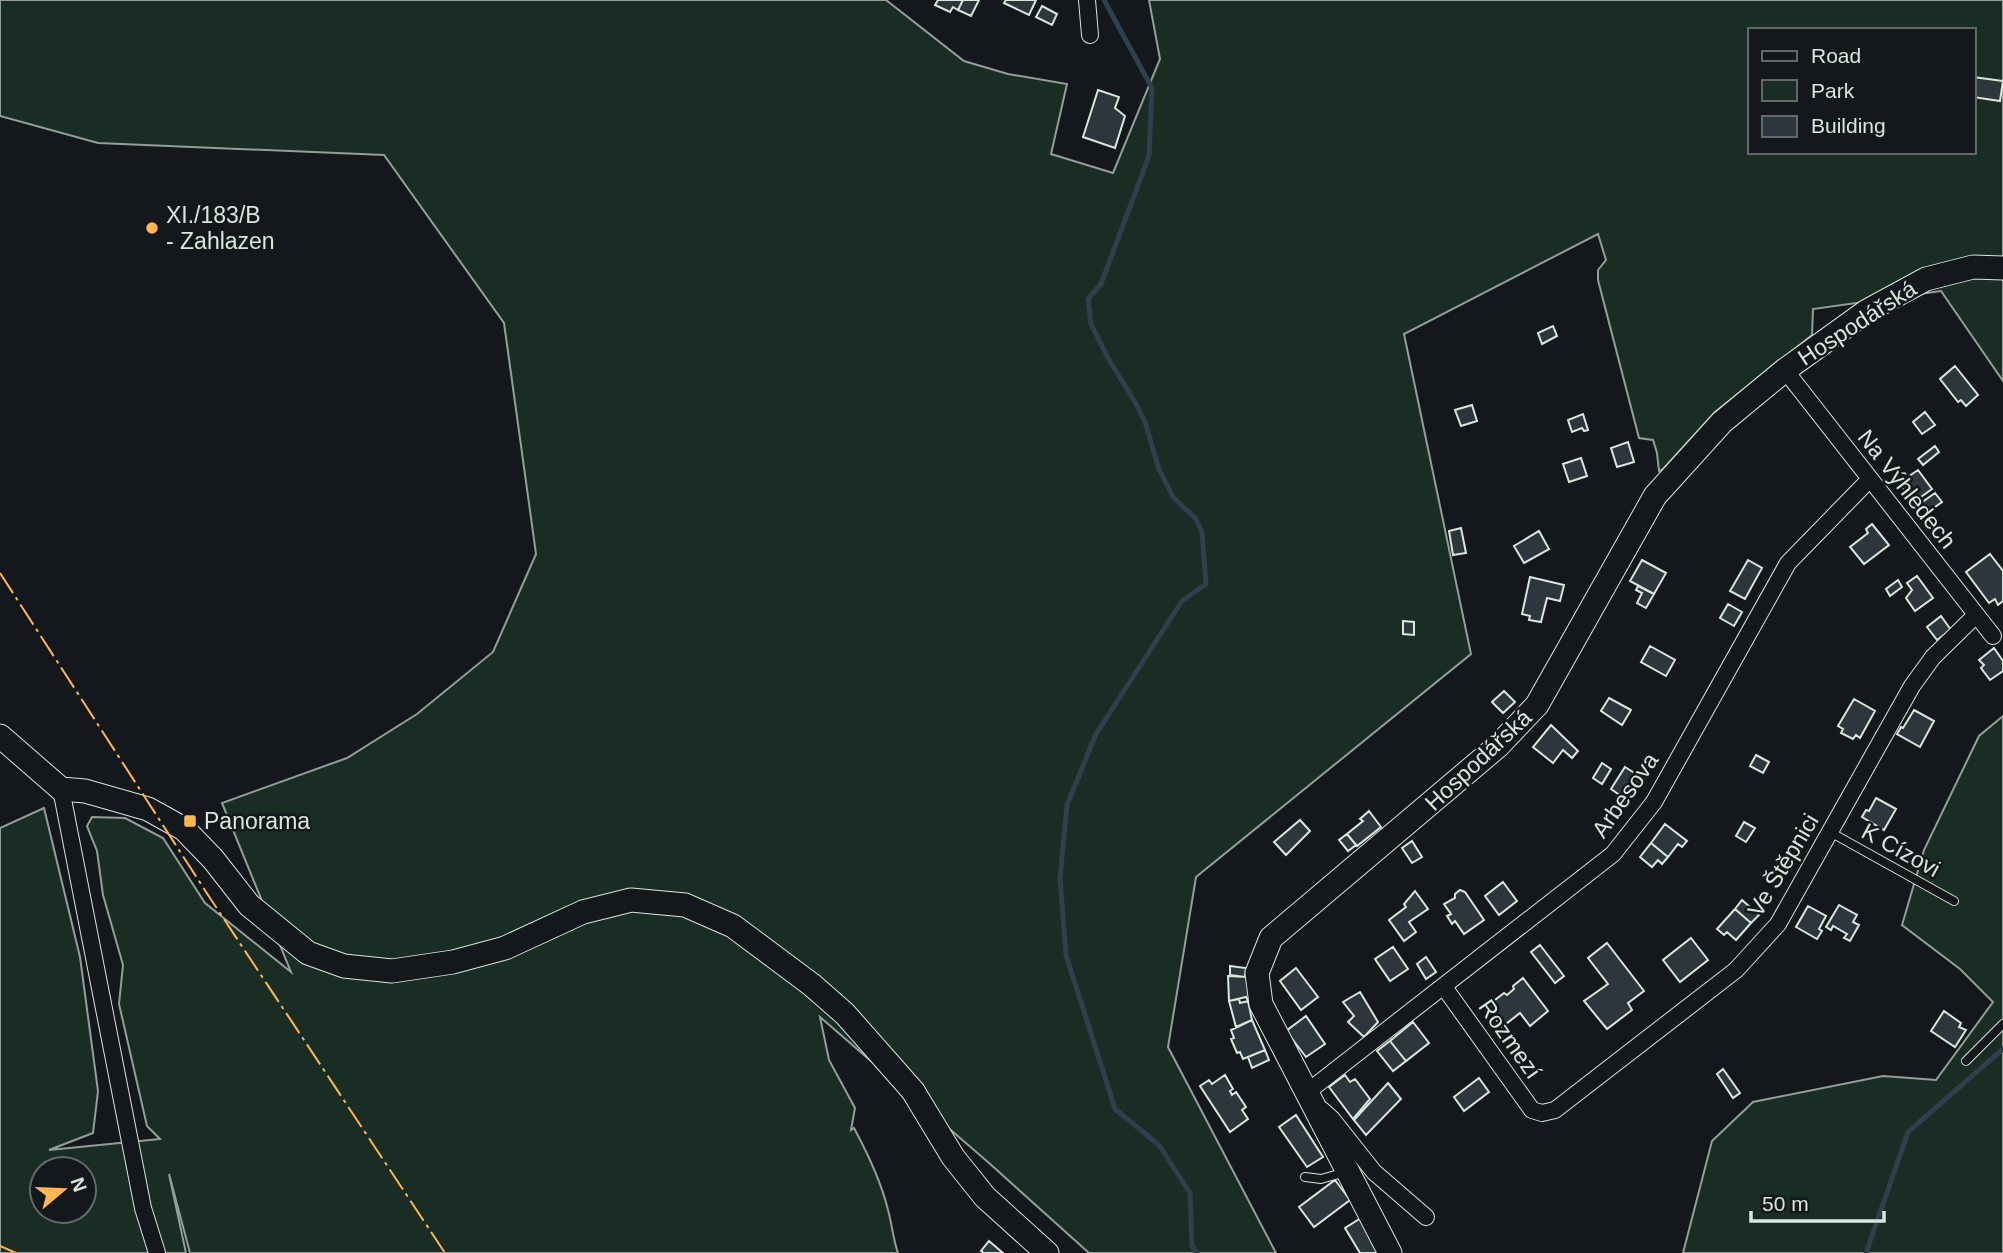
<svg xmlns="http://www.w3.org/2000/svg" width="2003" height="1253" viewBox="0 0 2003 1253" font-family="Arial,sans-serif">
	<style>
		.green { fill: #1a2d24; stroke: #939e99; stroke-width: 2; fill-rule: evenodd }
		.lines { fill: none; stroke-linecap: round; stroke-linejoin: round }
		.stream { stroke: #2f3f4d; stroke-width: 5 }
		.building { fill: #2c363c; stroke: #d8e6dc; stroke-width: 2 }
		.lane-casing { stroke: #d8e6dc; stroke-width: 10 }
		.street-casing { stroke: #d8e6dc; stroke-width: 18 }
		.secondary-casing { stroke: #d8e6dc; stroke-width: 25 }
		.lane { stroke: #14181c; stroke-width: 8 }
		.street { stroke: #14181c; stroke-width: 16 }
		.secondary { stroke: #14181c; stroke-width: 23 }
		.power { stroke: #ffb74d; stroke-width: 2; stroke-dasharray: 24 5 3.5 5; stroke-linecap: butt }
		.poi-dot { fill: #ffb74d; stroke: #14181c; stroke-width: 2.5 }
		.labels { text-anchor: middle; stroke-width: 5; stroke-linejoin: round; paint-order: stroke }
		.poi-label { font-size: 23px; fill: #d8e6dc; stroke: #14181c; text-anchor: start }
		.street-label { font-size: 23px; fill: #d8e6dc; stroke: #14181c }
	</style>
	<rect width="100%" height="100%" fill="#14181c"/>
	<path class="green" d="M 0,0 L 886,0 L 964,61 L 1008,74 L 1067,84 L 1051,154 L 1113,173 L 1160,59 L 1149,0 L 2003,0 L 2003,381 L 1941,291 L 1813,309 L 1812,335 L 1715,412 L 1663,469 L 1659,471 L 1657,453 L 1653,440 L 1639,438 L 1598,280 L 1598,270 L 1606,260 L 1598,234 L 1404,334 L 1471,654 L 1196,877 L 1168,1047 L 1276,1253 L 1089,1253 L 989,1163 L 820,1017 L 829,1060 L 855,1108 L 851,1130 L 854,1128 C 868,1154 881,1181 888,1210 C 892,1224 893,1239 898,1253 L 190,1253 L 169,1174 L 186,1253 L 0,1253 L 0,828 L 44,808 L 80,957 L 98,1091 L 93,1133 L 49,1150 L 160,1139 L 147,1126 L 119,1004 L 123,965 L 103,895 L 97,851 L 87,826 L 92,817 L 125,818 L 163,838 L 205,903 L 291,972 L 222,803 L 347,758 L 417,714 L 493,652 L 536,554 L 504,323 L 384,155 L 98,143 L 0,116 ZM 1749,30 L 1973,30 L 1973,152 L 1749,152 ZM 42,1169 L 84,1169 L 84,1211 L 42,1211 Z
		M 2003,716 L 2003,1253 L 1683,1253 L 1712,1141 L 1753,1102 L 1883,1076 L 1936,1080 L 1993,1002 L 1960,969 L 1902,925 L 1924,850 L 1979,736 Z"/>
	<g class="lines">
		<path class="stream" d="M 1104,0 L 1152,88 L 1149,156 L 1101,284 L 1088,299 L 1091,324 L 1109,360 L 1135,402 L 1145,422 L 1159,469 L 1173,497 L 1196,519 L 1202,532 L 1206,584 L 1182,601 L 1096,734 L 1067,805 L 1060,878 L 1066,955 L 1115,1109 L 1159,1145 L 1190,1193 L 1192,1246 L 1197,1253
			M 1866,1253 L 1908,1132 L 2003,1049"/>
	</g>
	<path class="building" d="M 938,0 L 963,0 L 958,10 L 953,7 L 950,12 L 935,5 Z
		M 963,0 L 979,0 L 971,16 L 958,10 Z
		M 1006,0 L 1036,0 L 1029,15 L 1004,3 Z
		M 1042,6 L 1057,14 L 1052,25 L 1036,17 Z
		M 1973,77 L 2003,81 L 2000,101 L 1973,97 Z
		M 1098,90 L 1119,97 L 1115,108 L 1125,116 L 1115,148 L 1083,137 Z
		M 1553,326 L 1557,336 L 1542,344 L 1538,333 Z
		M 1955,366 L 1978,395 L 1966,406 L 1961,400 L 1958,402 L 1940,379 Z
		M 1472,405 L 1477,421 L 1461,426 L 1455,410 Z
		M 1925,412 L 1935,425 L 1922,434 L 1913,422 Z
		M 1583,414 L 1588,430 L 1584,431 L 1582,428 L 1572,432 L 1568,420 Z
		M 1628,442 L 1634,462 L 1617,467 L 1611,448 Z
		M 1935,446 L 1939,452 L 1923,465 L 1918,459 Z
		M 1581,458 L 1587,476 L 1569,482 L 1563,464 Z
		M 1918,470 L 1932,489 L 1914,502 L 1899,483 Z
		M 1935,493 L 1942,502 L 1928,512 L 1921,503 Z
		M 1872,524 L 1889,545 L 1864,564 L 1850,547 L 1868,533 L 1866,529 Z
		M 1461,528 L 1466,553 L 1453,555 L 1449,531 Z
		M 1539,531 L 1549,549 L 1524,563 L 1514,546 Z
		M 1990,554 L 2003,571 L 2003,601 L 1998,605 L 1995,599 L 1989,603 L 1966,572 Z
		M 1642,560 L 1666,573 L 1654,594 L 1630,581 Z
		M 1748,560 L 1762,568 L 1745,599 L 1730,591 Z
		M 1917,576 L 1933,598 L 1915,611 L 1906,598 L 1912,590 L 1907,583 Z
		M 1530,577 L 1564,585 L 1560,601 L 1547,598 L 1541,622 L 1529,620 L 1530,616 L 1522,614 Z
		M 1898,580 L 1902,587 L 1890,596 L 1886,589 Z
		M 1638,586 L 1654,594 L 1646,608 L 1637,603 L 1642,593 L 1636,590 Z
		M 1728,604 L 1742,612 L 1734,626 L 1720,618 Z
		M 1941,616 L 1951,630 L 1937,640 L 1927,627 Z
		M 1403,621 L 1414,622 L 1414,635 L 1403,634 Z
		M 1650,646 L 1675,660 L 1666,676 L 1641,662 Z
		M 1994,648 L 2003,661 L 2003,671 L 1990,680 L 1981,668 L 1984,665 L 1979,660 Z
		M 1504,691 L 1515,702 L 1503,713 L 1492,702 Z
		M 1609,698 L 1631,710 L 1622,725 L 1601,711 Z
		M 1854,699 L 1875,711 L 1860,738 L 1856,735 L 1853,739 L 1841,733 L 1843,729 L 1838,726 Z
		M 1914,710 L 1934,721 L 1920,747 L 1897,734 L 1901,727 L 1903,728 Z
		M 1551,725 L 1578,751 L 1572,758 L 1563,750 L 1553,763 L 1533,747 Z
		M 1756,755 L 1769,762 L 1763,773 L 1750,766 Z
		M 1602,763 L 1611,769 L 1602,784 L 1593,778 Z
		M 1625,767 L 1644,779 L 1633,797 L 1623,792 L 1621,796 L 1611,789 Z
		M 1876,798 L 1896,809 L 1884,830 L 1862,817 L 1866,810 L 1869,811 Z
		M 1369,811 L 1381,827 L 1357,846 L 1347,834 L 1363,821 L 1360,819 Z
		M 1300,820 L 1310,831 L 1286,855 L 1274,842 Z
		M 1744,822 L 1755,828 L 1746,842 L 1736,836 Z
		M 1665,824 L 1687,841 L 1682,847 L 1678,844 L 1668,857 L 1651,843 Z
		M 1347,834 L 1356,845 L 1348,851 L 1339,840 Z
		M 1412,841 L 1422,857 L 1412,863 L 1402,848 Z
		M 1651,843 L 1668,857 L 1662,864 L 1658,860 L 1652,867 L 1640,857 Z
		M 1503,882 L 1517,901 L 1499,915 L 1485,896 Z
		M 1460,890 L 1465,892 L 1484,920 L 1464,934 L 1455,921 L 1452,924 L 1447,916 L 1451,914 L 1444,904 L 1455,898 L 1455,894 Z
		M 1415,891 L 1428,909 L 1409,922 L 1416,932 L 1404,941 L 1389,920 L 1406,907 L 1404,904 Z
		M 1742,900 L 1759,915 L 1751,923 L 1735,909 Z
		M 1839,905 L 1857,915 L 1853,922 L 1859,925 L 1850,941 L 1844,938 L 1847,934 L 1833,926 L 1831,930 L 1826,927 Z
		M 1808,906 L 1826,916 L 1819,929 L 1822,931 L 1817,939 L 1796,927 Z
		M 1735,909 L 1751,923 L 1736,940 L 1727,932 L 1724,935 L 1717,929 Z
		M 1691,938 L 1708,960 L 1680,982 L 1663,960 Z
		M 1607,943 L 1644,991 L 1628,1003 L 1632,1010 L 1607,1029 L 1584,1001 L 1608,984 L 1588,958 Z
		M 1540,945 L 1564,976 L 1555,983 L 1531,952 Z
		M 1393,947 L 1408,969 L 1390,981 L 1375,959 Z
		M 1426,957 L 1436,972 L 1426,979 L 1417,964 Z
		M 1230,966 L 1246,968 L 1245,977 L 1230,975 Z
		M 1296,968 L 1318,997 L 1301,1010 L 1280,981 Z
		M 1228,976 L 1248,977 L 1252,1002 L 1248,1001 L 1246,997 L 1229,1001 Z
		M 1523,978 L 1548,1011 L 1530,1026 L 1520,1013 L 1502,1027 L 1486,1007 L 1504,993 L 1507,995 L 1514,989 L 1513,986 Z
		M 1360,992 L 1378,1022 L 1364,1037 L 1348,1022 L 1354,1016 L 1343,1002 Z
		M 1239,999 L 1240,1003 L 1248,1001 L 1252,1020 L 1236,1027 L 1229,1001 Z
		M 1944,1011 L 1961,1023 L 1959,1027 L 1966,1030 L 1955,1047 L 1931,1031 Z
		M 1306,1016 L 1325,1044 L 1306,1057 L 1286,1031 Z
		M 1252,1020 L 1265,1050 L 1243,1059 L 1240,1052 L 1237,1053 L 1231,1039 L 1234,1038 L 1231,1030 Z
		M 1413,1022 L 1429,1043 L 1406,1061 L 1390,1041 Z
		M 1390,1041 L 1406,1061 L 1393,1071 L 1377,1051 Z
		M 1265,1050 L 1269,1060 L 1252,1068 L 1248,1057 Z
		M 1723,1069 L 1740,1093 L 1733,1098 L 1717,1074 Z
		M 1225,1075 L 1233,1089 L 1230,1091 L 1232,1095 L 1236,1092 L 1246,1107 L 1242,1110 L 1248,1119 L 1230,1132 L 1200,1086 L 1209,1080 L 1212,1084 Z
		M 1345,1075 L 1350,1082 L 1355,1079 L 1370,1099 L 1353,1119 L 1329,1087 Z
		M 1479,1078 L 1489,1092 L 1464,1111 L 1454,1097 Z
		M 1388,1083 L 1401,1099 L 1366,1135 L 1354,1120 Z
		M 1296,1115 L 1323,1157 L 1307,1167 L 1279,1127 Z
		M 1335,1180 L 1350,1200 L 1314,1227 L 1299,1207 Z
		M 1361,1218 L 1381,1253 L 1360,1253 L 1345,1228 Z
		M 989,1241 L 1003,1253 L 984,1253 L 981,1251 Z"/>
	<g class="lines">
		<g class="lane-casing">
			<path id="lane" d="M 1830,832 L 1954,901
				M 1966,1061 L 2003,1024
				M 1305,1177 L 1321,1179 L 1346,1172"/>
		</g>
		<g class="street-casing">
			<path id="street" d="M 1087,0 L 1090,35
				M 1785,370 L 1993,636
				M 61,789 L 143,1208 L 157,1253
				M 1444,987 L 1532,1110 L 1542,1113 L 1555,1110 L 1736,970 L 1778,924 L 1912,686 L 1933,657 L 1976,615
				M 1306,1093 L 1613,854 L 1654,802 L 1788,563 L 1870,479
				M 1322,1110 L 1332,1119 L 1374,1172 L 1426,1217"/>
		</g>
		<g class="secondary-casing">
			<path id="secondary" d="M 0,736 L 61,789 L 85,791 L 148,809 L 184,829 L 213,859 L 249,905 L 308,953 L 344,966 L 392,971 L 453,962 L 505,948 L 583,912 L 631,900 L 685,905 L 733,926 L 812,985 L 845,1014 L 913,1091 L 953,1157 L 985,1197 L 1047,1253
				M 1390,1253 L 1261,1004 L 1257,973 L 1271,938 L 1498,746 L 1537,705 L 1655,496 L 1722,422 L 1785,370 L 1867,311 L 1926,279 L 1973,267 L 2003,268"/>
		</g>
		<use href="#lane" class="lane"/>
		<use href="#street" class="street"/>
		<use href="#secondary" class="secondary"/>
		<path class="power" d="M 0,573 L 210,898 L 445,1253
			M 0,1246 L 16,1253"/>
	</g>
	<g class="poi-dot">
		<circle cx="152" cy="228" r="7"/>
		<rect x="183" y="814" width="14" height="14" rx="3.5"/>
	</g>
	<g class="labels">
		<g class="poi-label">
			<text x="166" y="223">XI./183/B<tspan x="166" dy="26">- Zahlazen</tspan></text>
			<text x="204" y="829">Panorama</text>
		</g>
		<g class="street-label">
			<text transform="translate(1857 323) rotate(-33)" y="8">Hospodářská</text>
			<text transform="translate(1907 489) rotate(52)" y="8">Na Výhledech</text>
			<text transform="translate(1478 760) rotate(-43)" y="8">Hospodářská</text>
			<text transform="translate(1625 795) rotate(-55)" y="8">Arbesova</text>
			<text transform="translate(1901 850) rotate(29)" y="8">K Cízovi</text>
			<text transform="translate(1783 865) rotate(-59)" y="8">Ve Štěpnici</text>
			<text transform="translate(1510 1039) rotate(55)" y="8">Rozmezí</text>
		</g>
	</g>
	<rect x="1748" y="28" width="228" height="126" fill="#14181c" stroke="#626a69" stroke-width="2"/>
	<rect x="1762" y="51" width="35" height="10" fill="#14181c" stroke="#626a69" stroke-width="2"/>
	<text x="1811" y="63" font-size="21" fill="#d8e6dc">Road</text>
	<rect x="1762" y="80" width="35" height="21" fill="#1a2d24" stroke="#626a69" stroke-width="2"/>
	<text x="1811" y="98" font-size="21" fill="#d8e6dc">Park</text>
	<rect x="1762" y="116" width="35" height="21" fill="#2c363c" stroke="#626a69" stroke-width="2"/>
	<text x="1811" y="133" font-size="21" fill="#d8e6dc">Building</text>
	<g transform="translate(63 1190) rotate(71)"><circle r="33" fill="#14181c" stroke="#626a69" stroke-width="2"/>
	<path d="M0-5L12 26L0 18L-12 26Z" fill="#ffb74d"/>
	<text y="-10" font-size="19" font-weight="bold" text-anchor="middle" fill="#d8e6dc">N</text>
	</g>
	<path d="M1751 1211v10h133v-10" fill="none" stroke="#d8e6dc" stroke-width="3.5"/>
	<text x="1762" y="1211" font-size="21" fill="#d8e6dc" stroke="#14181c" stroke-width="5" paint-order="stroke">50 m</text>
</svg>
